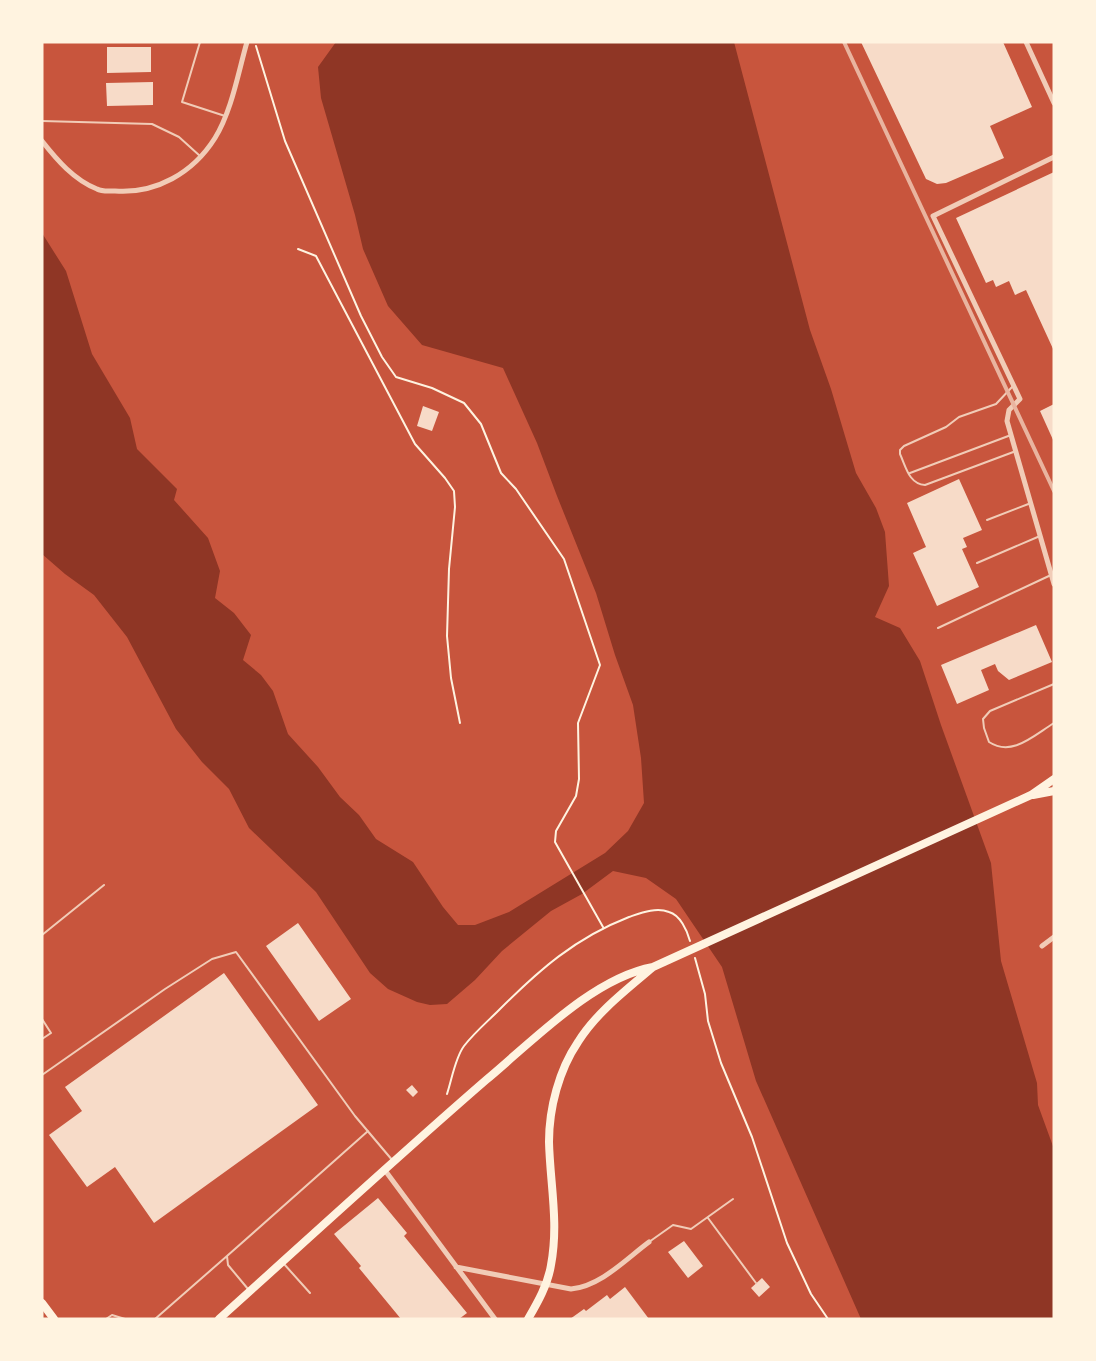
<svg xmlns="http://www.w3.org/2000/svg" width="1096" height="1361" viewBox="0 0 1096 1361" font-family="'Alegreya Sans',sans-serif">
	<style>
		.water { fill: #8f3625 }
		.building { fill: #f7dbc8 }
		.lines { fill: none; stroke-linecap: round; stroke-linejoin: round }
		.path { stroke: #fff3e0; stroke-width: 2 }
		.service { stroke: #f1ccb7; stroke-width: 2 }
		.minor { stroke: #f1ccb7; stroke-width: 5 }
		.secondary { stroke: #fff3e0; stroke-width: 8 }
		.primary { stroke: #fff3e0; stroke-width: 8 }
		.rail { stroke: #e9b49f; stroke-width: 4 }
	</style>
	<rect width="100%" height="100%" fill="#c8553d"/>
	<path class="water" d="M 336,42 L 734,42 L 810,330 L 831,389 L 856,473 L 876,508 L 885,532 L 889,586 L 875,617 L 900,628 L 920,661 L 941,725 L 991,863 L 1001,961 L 1037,1083 L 1038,1105 L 1054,1149 L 1054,1319 L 861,1319 L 756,1081 L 722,967 L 676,899 L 646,878 L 613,871 L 582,894 L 551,911 L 502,951 L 475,980 L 447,1004 L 430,1005 L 417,1002 L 388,989 L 370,973 L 316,892 L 249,828 L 229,789 L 202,762 L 176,729 L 127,637 L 94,595 L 65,574 L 42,554 L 42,233 L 66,271 L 92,354 L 130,418 L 137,449 L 177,489 L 174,500 L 208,538 L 220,571 L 215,598 L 234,613 L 251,635 L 243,660 L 261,675 L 273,691 L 288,734 L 318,767 L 340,797 L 359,815 L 376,839 L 413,862 L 443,907 L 458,925 L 475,925 L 509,912 L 605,853 L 628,831 L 644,803 L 641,758 L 633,705 L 615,655 L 596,593 L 557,496 L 537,443 L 503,368 L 422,345 L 388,306 L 363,249 L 355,215 L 321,98 L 318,67 Z"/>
	<path class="building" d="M 861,42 L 1003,42 L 1032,107 L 990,126 L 1004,158 L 946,183 L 937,184 L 926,179 Z
		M 107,47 L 151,47 L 151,72 L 107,73 Z
		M 153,82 L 153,105 L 107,106 L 106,83 Z
		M 1054,172 L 1054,351 L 1026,290 L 1015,295 L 1009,281 L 996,287 L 993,280 L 986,283 L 956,218 Z
		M 1054,404 L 1054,442 L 1040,411 Z
		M 423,406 L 439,412 L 432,431 L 417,426 Z
		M 959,479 L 982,530 L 963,538 L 967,547 L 962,549 L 979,587 L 937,606 L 913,553 L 926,547 L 907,503 Z
		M 1036,625 L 1052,662 L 1009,680 L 998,671 L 995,664 L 981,670 L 989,690 L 957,704 L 941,665 Z
		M 298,923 L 351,999 L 319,1021 L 266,946 Z
		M 224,973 L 318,1105 L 154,1223 L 115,1167 L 87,1187 L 49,1135 L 82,1111 L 65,1087 Z
		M 412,1085 L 418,1092 L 413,1097 L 406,1090 Z
		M 378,1198 L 407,1233 L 404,1236 L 467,1313 L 459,1319 L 401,1319 L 359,1268 L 361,1266 L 334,1234 Z
		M 684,1241 L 703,1266 L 688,1278 L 668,1252 Z
		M 762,1278 L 770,1287 L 759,1297 L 751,1288 Z
		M 625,1287 L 649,1319 L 570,1319 L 584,1309 L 586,1311 L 607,1295 L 610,1299 Z"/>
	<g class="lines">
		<path class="path" d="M 256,46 L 285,141 L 361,316 L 382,357 L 396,377 L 432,388 L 464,403 L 481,424 L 501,473 L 516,489 L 564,559 L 600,665 L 578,723 L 579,779 L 576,796 L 556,831 L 555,842 L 603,927
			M 298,249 L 316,256 L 415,444 L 445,478 L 454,491 L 455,507 L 449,569 L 447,636 L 451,678 L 460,723
			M 695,958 L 705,994 L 708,1021 L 721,1063 L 752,1137 L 787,1243 L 811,1294 L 828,1319
			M 447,1094 C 452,1079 455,1058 464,1046 C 474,1033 487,1022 499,1010 C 539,970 575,938 629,917 C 641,913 656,907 669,912 C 680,915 687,930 690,941"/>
		<path class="service" d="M 200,42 L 182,102 L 225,116
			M 42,121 L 152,124 L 179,137 L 200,156
			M 1013,386 L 996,404 L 959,417 L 946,427 L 904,446 L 900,450 L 900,454 C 906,467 909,484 925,485 L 1016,451
			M 910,473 L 1011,435
			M 987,520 L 1031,503
			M 977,563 L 1040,536
			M 938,628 L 1051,575
			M 1054,684 L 990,711 L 983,719 L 984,728 L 989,742 C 1012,757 1033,736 1054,723
			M 42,935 L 104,885
			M 42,1019 L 51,1033 L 42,1039
			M 42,1075 L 165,989 L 212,959 L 236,952 L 355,1116 L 393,1161
			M 708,1218 L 756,1283
			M 649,1242 L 673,1225 L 691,1229 L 733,1199
			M 284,1264 L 310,1293
			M 248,1289 L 228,1265 L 227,1256 L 368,1131
			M 106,1319 L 112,1315 L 125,1319
			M 155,1319 L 227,1256"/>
		<path class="minor" d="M 1026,42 L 1054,103
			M 42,141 C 57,160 74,180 97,189 C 102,192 109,191 115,191 C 156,194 193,173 215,138 C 232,110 238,73 247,42
			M 1054,157 L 933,216 L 1020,399 L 1009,410 L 1007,421 L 1054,584
			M 1042,946 L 1054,937
			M 384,1169 L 495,1319
			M 456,1267 L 571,1289 C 601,1286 626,1259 649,1242"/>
		<path class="secondary" d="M 1033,795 L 1054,791
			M 219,1319 C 308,1239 396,1158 486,1080 C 533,1041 593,978 653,967 L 1031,795 L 1054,779
			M 528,1319 C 538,1302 548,1284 551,1265 C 559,1223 550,1183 549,1142 C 549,1108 559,1070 578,1042 C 596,1013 626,990 652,968"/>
		<path class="primary" d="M 42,1303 L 54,1319"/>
		<path class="rail" d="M 844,42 L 1054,491"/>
	</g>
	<rect width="1096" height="1361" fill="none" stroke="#fff3e0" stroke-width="87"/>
</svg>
